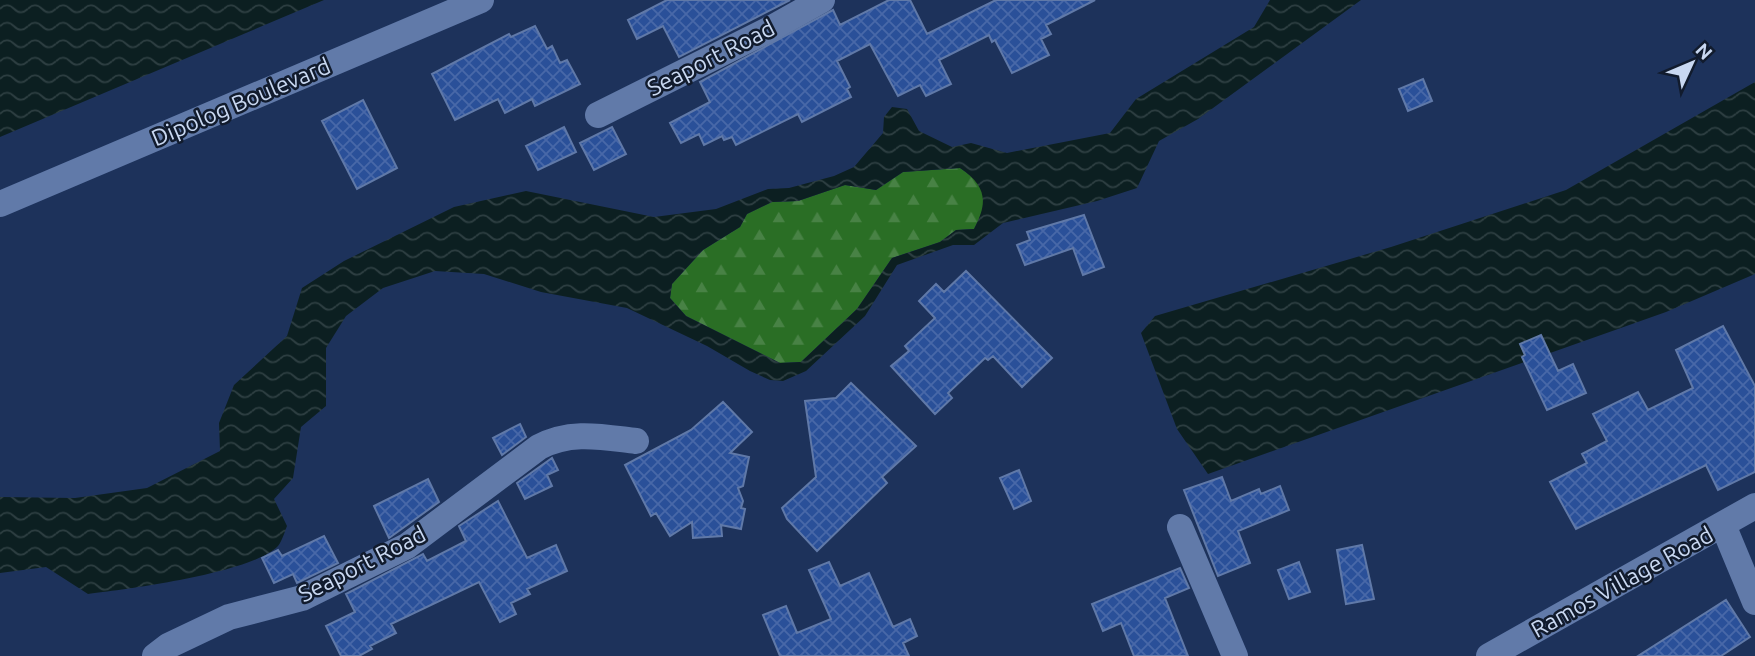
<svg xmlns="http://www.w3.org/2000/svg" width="1755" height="656" viewBox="0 0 1755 656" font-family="Ubuntu,sans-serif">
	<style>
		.forest { fill: url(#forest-firs) }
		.water { fill: url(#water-waves); fill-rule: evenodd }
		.building { fill: url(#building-cross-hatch); stroke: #6079a8; stroke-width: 2 }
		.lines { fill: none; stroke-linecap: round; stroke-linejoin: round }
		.street { stroke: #617aa9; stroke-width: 26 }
		.labels { text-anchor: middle; stroke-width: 5; stroke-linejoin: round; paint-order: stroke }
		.street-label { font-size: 23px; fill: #c9d8f1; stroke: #111b2d }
	</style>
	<defs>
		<pattern id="forest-firs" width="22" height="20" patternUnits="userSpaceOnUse" patternTransform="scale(1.75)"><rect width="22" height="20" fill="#2a6e25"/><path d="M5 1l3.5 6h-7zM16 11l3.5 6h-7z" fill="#488245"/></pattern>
		<pattern id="water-waves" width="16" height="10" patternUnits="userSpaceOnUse" patternTransform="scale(1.75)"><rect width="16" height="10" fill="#0c1f21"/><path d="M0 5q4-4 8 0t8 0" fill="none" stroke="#2e3f42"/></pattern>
		<pattern id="building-cross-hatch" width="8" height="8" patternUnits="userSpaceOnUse" patternTransform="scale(1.75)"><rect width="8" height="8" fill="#2a5099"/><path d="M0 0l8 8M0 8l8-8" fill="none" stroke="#4868a8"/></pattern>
	</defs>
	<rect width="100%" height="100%" fill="#1d325b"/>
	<path class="forest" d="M 960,168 C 988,186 989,202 974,229 L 956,230 L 940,242 L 892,258 L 857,309 L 801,362 L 780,363 L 686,316 L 670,298 L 672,284 L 703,250 L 740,227 L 747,214 L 772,202 L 798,201 L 845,185 L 876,190 L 903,172 Z"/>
	<path class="water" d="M 0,0 L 324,0 L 0,137 Z
		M 1270,0 L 1361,0 L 1198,119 L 1159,141 L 1137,188 L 1097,201 L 1003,223 L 974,245 L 953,245 L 897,265 L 865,316 L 806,371 L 783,381 L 770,380 L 750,371 L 707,346 L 627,308 L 541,292 L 484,274 L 435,271 L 383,288 L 346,316 L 326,348 L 326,406 L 301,427 L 293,478 L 274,499 L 287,526 C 285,531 282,541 278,546 C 252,573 129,589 88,594 L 46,567 L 0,573 L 0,497 L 75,498 L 147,488 L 220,451 L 219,423 L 234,385 L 287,336 L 302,288 L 344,261 L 454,207 L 526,191 L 654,217 L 716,209 L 768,189 L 789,188 L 834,176 L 854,167 L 883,133 L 884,117 L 892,107 L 907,109 L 919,131 L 952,147 L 971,143 L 1007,153 L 1110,133 L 1136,99 L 1254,27 ZM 960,168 C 987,186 988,203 974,229 L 956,230 L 940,242 L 892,258 L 857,309 L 801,362 L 780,363 L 686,316 L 670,298 L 672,284 L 703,250 L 740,227 L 747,214 L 772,202 L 798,201 L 845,185 L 876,190 L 903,172 Z
		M 1755,82 L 1755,274 L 1666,312 L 1208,474 L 1177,429 L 1141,333 L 1155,316 L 1391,247 L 1566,190 Z"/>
	<path class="building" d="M 667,0 L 790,0 L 679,57 L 663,26 L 637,39 L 628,20 Z
		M 889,0 L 910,0 L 927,34 L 996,0 L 1095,0 L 1046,25 L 1051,34 L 1041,39 L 1049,55 L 1012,73 L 995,40 L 992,42 L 989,35 L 939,60 L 951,84 L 926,96 L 920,85 L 898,96 L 870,44 L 837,61 L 850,87 L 847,89 L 851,97 L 802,122 L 798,114 L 736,145 L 732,137 L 724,140 L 722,136 L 704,145 L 699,134 L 681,143 L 670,123 L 710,102 L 700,82 L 833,10 L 840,25 Z
		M 535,26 L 547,49 L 552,46 L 560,63 L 567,60 L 580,84 L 535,106 L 532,99 L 505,113 L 498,99 L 455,120 L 432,74 L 509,34 L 511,37 Z
		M 1423,79 L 1432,101 L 1408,111 L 1399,89 Z
		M 363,100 L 397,168 L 357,189 L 322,121 Z
		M 564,127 L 576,152 L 538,170 L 526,146 Z
		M 612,127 L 626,154 L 594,170 L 580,143 Z
		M 1084,215 L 1104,267 L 1083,275 L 1073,248 L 1025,265 L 1017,245 L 1030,240 L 1027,232 Z
		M 966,271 L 1052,358 L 1022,387 L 993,356 L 988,360 L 985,358 L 948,393 L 952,398 L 935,414 L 891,366 L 909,351 L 905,346 L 935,318 L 919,301 L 936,284 L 944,292 Z
		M 1723,326 L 1755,386 L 1755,472 L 1718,490 L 1706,465 L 1576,529 L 1550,482 L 1587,463 L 1582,454 L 1607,441 L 1593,414 L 1638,392 L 1648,410 L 1693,388 L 1676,350 Z
		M 1541,335 L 1558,371 L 1573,364 L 1586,393 L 1547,410 L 1522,357 L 1525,355 L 1520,344 Z
		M 851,383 L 916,446 L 882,477 L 887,483 L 817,551 L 787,519 L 782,508 L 816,477 L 805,401 L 836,398 Z
		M 723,402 L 752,432 L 730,453 L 749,457 L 743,486 L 738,488 L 743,501 L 741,508 L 745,509 L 741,529 L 721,525 L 722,536 L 693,538 L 692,522 L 670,536 L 656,513 L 651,516 L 625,465 L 691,430 Z
		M 520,424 L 526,437 L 502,455 L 493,438 Z
		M 552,458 L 558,470 L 547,475 L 552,486 L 525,499 L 517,483 Z
		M 1019,470 L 1031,501 L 1014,509 L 1000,478 Z
		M 1222,477 L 1231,501 L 1259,489 L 1261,494 L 1280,486 L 1289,510 L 1238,531 L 1250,563 L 1218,576 L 1184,490 Z
		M 428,479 L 439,502 L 389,538 L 374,506 Z
		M 498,501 L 527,558 L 556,545 L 567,571 L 527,589 L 530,594 L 511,603 L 516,614 L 500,622 L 479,582 L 391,624 L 396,633 L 370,646 L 372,649 L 359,656 L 341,656 L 326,626 L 355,612 L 346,594 L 423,554 L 427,561 L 466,541 L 459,526 Z
		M 324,536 L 338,563 L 297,583 L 293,574 L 274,583 L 262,558 L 278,550 L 282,556 Z
		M 1362,545 L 1374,599 L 1346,604 L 1337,550 Z
		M 829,562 L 840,586 L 869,573 L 893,627 L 910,619 L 917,636 L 903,643 L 909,656 L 780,656 L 763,615 L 786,606 L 797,633 L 831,619 L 809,570 Z
		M 1299,562 L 1310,592 L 1289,599 L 1278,570 Z
		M 1180,568 L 1189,588 L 1165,598 L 1188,656 L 1134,656 L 1121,623 L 1103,631 L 1092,604 Z
		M 1726,600 L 1750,637 L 1721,656 L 1638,656 Z"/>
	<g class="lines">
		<path class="street" d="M 598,115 L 770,29 L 822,0
			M 0,204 L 481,0
			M 1723,525 L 1755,602
			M 1180,527 L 1235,656
			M 155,656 L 168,646 L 229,617 L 302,598 L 407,546 L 539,447 C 571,430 602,437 636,441
			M 1489,656 L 1755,506"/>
	</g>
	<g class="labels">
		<g class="street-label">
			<text transform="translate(711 58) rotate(-27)" y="8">Seaport Road</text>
			<text transform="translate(241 102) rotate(-23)" y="8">Dipolog Boulevard</text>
			<text transform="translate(362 564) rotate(-27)" y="8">Seaport Road</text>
			<text transform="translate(1622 582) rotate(-29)" y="8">Ramos Village Road</text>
		</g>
	</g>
	<g transform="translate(1692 63) rotate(46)" stroke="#111b2d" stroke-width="5" paint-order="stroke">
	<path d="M0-5L12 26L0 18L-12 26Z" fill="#c9d8f1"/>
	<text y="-10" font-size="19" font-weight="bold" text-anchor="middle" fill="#c9d8f1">N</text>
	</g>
</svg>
